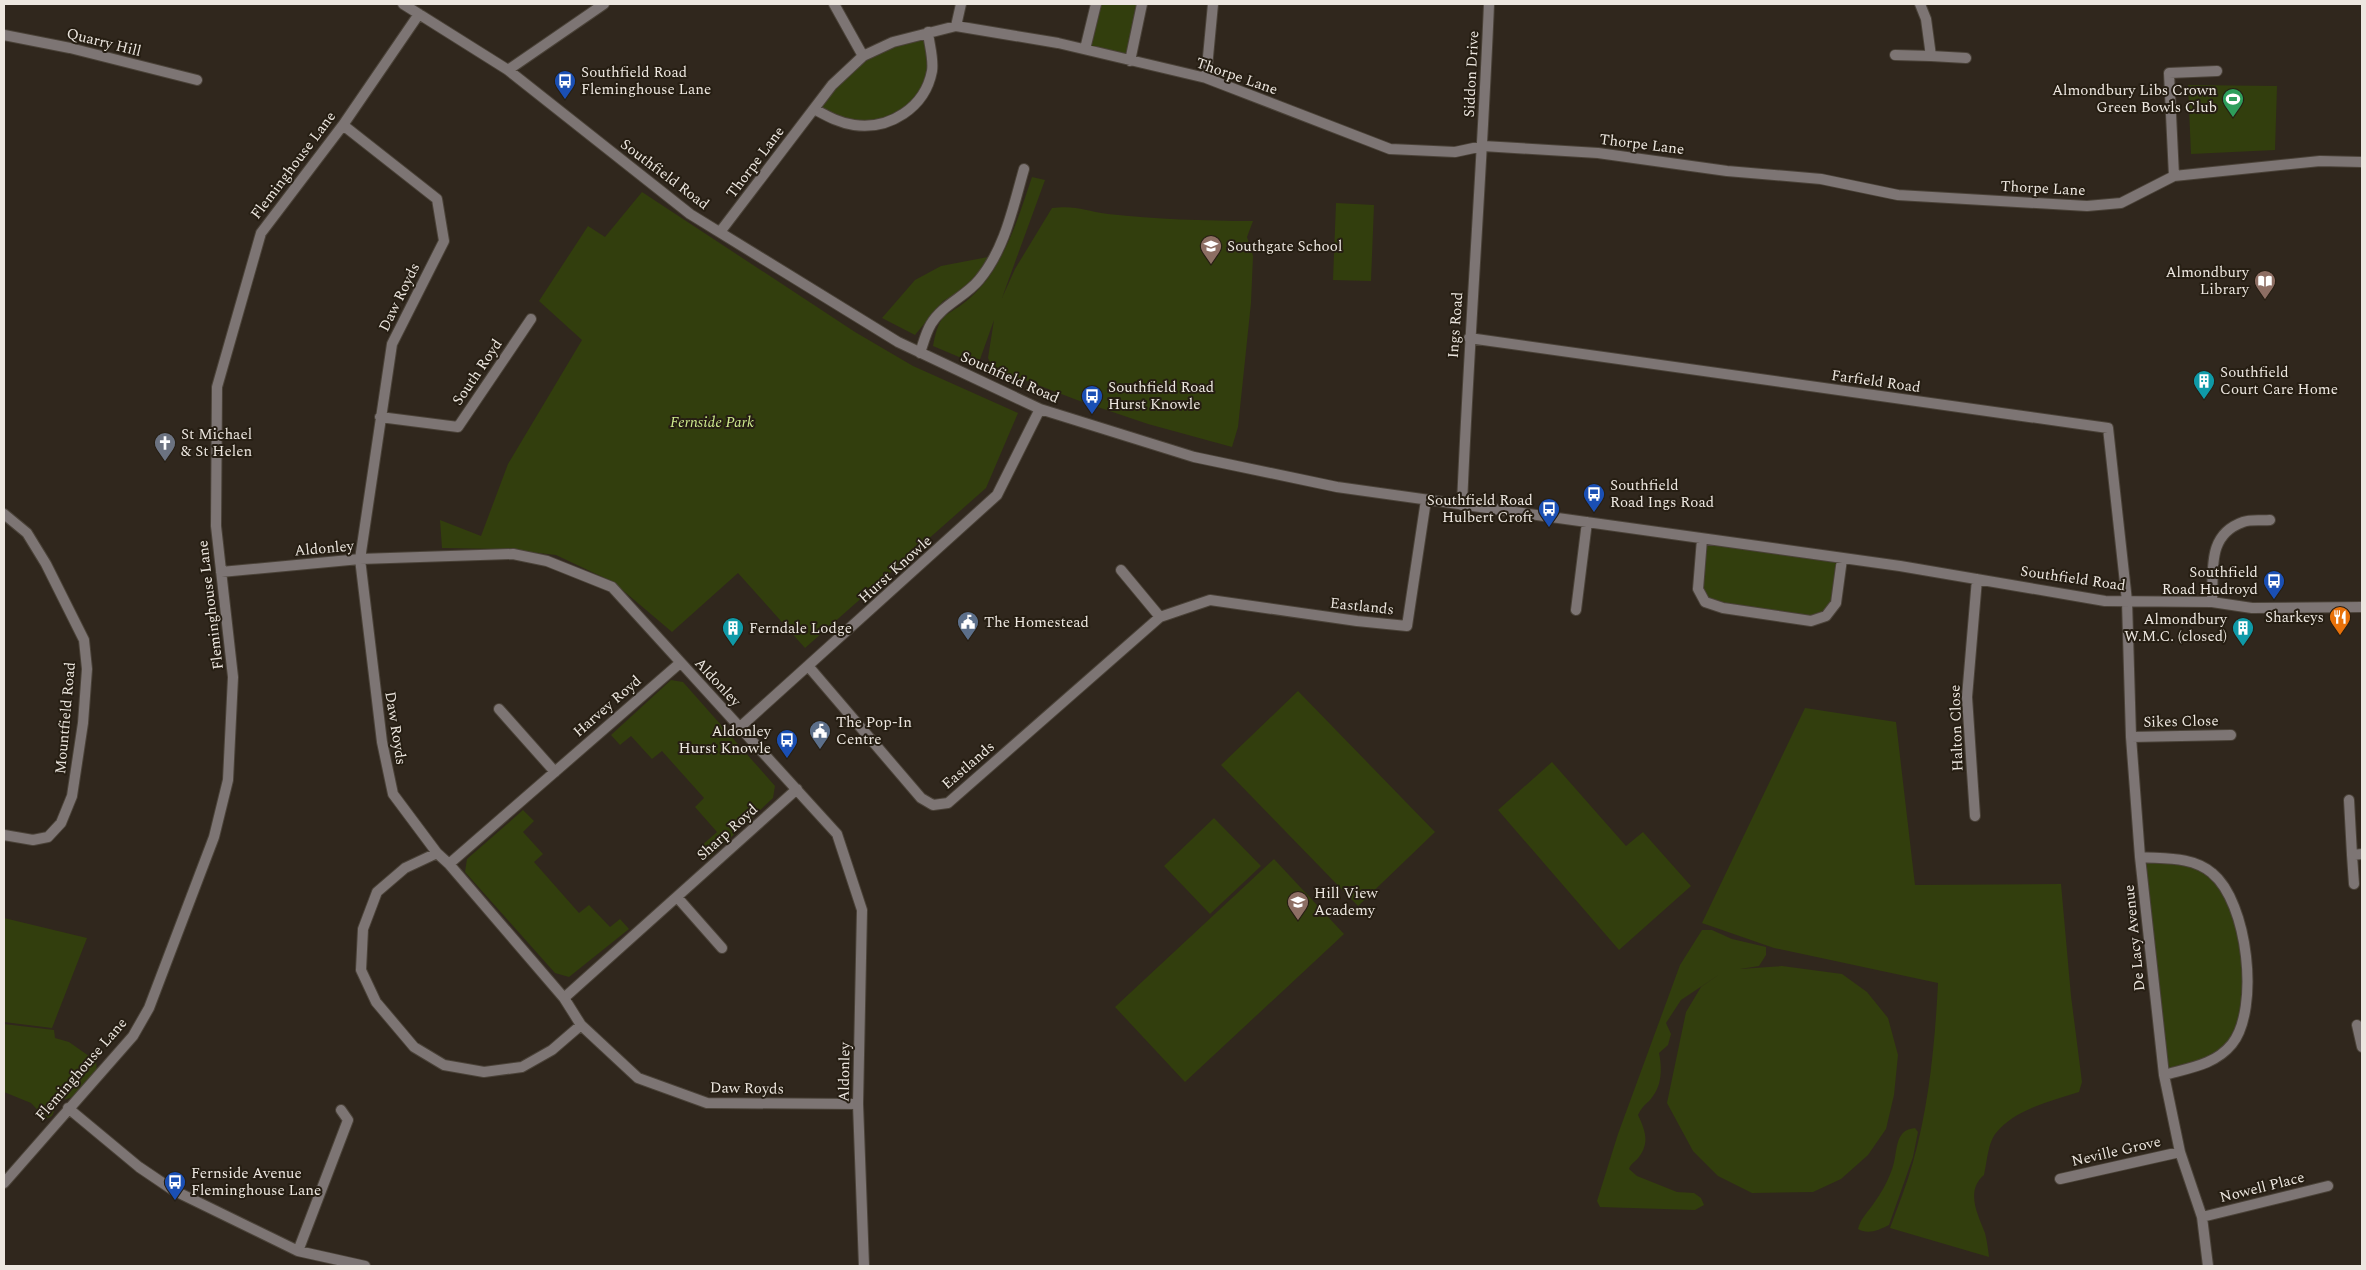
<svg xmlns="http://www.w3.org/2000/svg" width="2366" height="1270" viewBox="0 0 2366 1270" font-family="Spectral,serif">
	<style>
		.green { fill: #323e0d }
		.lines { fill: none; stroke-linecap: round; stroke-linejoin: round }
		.street-casing { stroke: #4a4238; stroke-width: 12 }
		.street { stroke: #7d7574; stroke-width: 10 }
		.labels { text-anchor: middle; stroke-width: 4; stroke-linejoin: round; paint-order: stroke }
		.street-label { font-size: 15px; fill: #ede7e0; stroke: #261e13 }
		.poi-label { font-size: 15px; fill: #ede7e0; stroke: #261e13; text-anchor: start }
		.park-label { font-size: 15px; font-style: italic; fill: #cfeb8f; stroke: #261e13 }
	</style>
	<rect width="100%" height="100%" fill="#30271d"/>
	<path class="green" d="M 1096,4 L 1142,4 L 1130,61 L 1085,49 Z
		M 928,32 L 932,69 L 918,101 L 871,125 L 814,109 L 863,56 Z
		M 2188,85 L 2277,86 L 2275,150 L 2191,154 Z
		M 1032,177 L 1045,180 L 1002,298 L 1015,269 L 1052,208 C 1077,205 1085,211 1108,214 C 1156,219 1204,221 1253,221 L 1247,237 L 1253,256 L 1251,303 L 1238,427 L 1232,447 L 1148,424 L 1077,400 L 993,368 L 988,358 L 994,320 L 978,365 L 933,346 C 940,308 947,319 971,297 C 981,288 991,275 997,264 C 1013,237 1022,206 1032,177 Z
		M 642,192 L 855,332 L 913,366 L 1018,413 L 986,488 L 805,648 L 738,573 L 672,632 L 613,582 L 556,555 L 503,549 L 442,548 L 440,520 L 481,536 L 508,464 L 582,340 L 539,301 L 588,226 L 605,237 Z
		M 1336,203 L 1374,205 L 1371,281 L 1333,280 Z
		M 988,257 L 978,273 L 961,291 L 943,301 L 915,335 L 882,318 L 915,280 L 941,266 Z
		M 1702,539 L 1846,561 L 1836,603 L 1811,621 L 1705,602 L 1698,575 Z
		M 671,680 L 683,682 L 775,786 L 773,798 L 710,857 L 700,847 L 717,832 L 695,807 L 704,798 L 662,751 L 652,759 L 631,736 L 620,745 L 611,735 Z
		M 1298,691 L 1435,832 L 1358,906 L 1221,765 Z
		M 1805,708 L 1896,722 L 1915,885 L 2061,884 L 2071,996 L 2082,1082 L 2079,1092 C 2051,1101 2015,1109 1996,1133 C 1988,1142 1987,1163 1984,1175 C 1965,1191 1978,1215 1985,1233 C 1987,1241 1988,1249 1989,1257 L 1890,1228 C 1898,1206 1907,1184 1913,1162 C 1929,1105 1935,1043 1938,983 L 1774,948 L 1702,923 Z
		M 1552,762 L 1626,846 L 1643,832 L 1691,886 L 1619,950 L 1498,810 Z
		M 523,810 L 534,821 L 523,832 L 543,854 L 534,862 L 579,913 L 589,905 L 610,927 L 620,919 L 629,929 L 569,977 L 555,973 L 465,872 L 467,859 Z
		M 1214,818 L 1261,866 L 1210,914 L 1164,866 Z
		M 2140,857 L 2189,860 L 2213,873 L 2231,900 L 2247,977 L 2233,1044 L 2212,1062 L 2164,1075 Z
		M 1274,859 L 1344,934 L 1185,1082 L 1115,1007 Z
		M 4,918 L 87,938 L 52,1028 L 4,1022 Z
		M 1702,930 L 1712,930 L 1732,939 L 1766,947 L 1766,955 L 1759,966 L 1740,969 L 1782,966 L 1842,974 L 1867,992 L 1888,1018 L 1898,1055 L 1894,1095 L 1886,1129 L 1868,1155 L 1841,1179 L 1813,1192 L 1752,1193 L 1718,1176 L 1693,1151 L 1667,1103 L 1686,1012 L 1701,987 L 1720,974 L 1681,1000 L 1666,1023 L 1671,1034 L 1668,1045 L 1659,1053 C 1662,1067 1662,1084 1653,1096 C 1648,1104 1644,1103 1638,1115 C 1645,1130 1650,1142 1639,1157 C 1635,1162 1631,1163 1629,1169 L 1637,1176 L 1677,1192 L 1694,1193 L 1701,1198 L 1704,1205 L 1695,1210 L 1600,1207 L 1597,1201 L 1618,1134 L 1680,965 Z
		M 4,1024 L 54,1030 L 55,1038 L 69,1042 L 96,1061 L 97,1072 C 86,1084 76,1102 59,1099 L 52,1116 L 46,1119 L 31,1103 L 4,1092 Z
		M 1915,1128 L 1918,1132 L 1913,1157 L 1889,1225 C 1879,1230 1868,1235 1858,1229 C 1860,1219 1868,1212 1874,1203 C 1881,1193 1887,1183 1891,1172 C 1899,1155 1892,1130 1915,1128 Z"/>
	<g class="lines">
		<g class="street-casing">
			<path id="street" d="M 403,4 L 508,70 L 690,214 L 898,342 L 1040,409 L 1194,457 L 1337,487 L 1900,566 L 2105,601 L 2212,602 L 2252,608 L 2362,607
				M 834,4 L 863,56
				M 1920,4 L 1926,19 L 1931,56 L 1966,58
				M 956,26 L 961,4
				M 4,35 L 70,48 L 197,80
				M 1085,49 L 1096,4
				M 1895,55 L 1931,56
				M 1130,61 L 1142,4
				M 508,70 L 604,4
				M 1206,78 L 1213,4
				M 814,109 C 827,116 839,123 854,125 C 889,130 925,108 932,71 C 934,59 929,44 928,32
				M 343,125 L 437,199 L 444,241 L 392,344 L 360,559 L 382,742 L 393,794 L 437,853 L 449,864 L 564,998 L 581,1025 L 638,1078 L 707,1103 L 858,1104
				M 2174,176 L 2169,73 L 2217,71
				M 720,232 L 832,85 L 863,56 L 893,42 L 956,26 L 1058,43 L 1206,78 L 1390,149 L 1455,152 L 1483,146 L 1598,153 L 1727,171 L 1821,179 L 1898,195 L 2087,206 L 2121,203 L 2174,176 L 2320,161 L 2362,162
				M 1469,338 L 2108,428 L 2127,601 L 2131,737 L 2140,857 L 2164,1075 L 2180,1152 L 2202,1217 L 2208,1266
				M 920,353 C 923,344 926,332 931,324 C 942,305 965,297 979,280 C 1005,249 1013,207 1024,169
				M 380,417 L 458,427 L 531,319
				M 1462,505 C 1469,338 1482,171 1489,4
				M 4,514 L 27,533 L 46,564 L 84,640 L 87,669 L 83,723 L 72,796 L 61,823 L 48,837 L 33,840 L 4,835
				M 1702,539 L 1698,589 L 1705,602 L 1723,608 L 1811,621 L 1826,616 L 1836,603 L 1842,559
				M 1121,570 L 1160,617
				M 221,572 L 360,559 L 513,554 L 547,561 L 612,587 L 837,834 L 862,910 L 858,1104 L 864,1266
				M 2212,602 C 2214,571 2206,535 2243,522 C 2251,519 2262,521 2270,520
				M 1576,610 L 1587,522
				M 809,667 L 921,798 L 933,805 L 948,803 L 1160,617 L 1210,600 L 1357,621 L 1407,626 L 1426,500
				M 499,709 L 555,772
				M 739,728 L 997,495 L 1040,409
				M 2131,737 L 2231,735
				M 2349,800 L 2352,855 L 2362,854
				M 1975,816 L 1967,697 L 1977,579
				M 437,853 L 405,868 L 377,892 L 363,929 L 361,970 L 376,1002 L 414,1047 L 444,1065 L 484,1072 L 522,1067 L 552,1050 L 581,1025
				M 2352,855 L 2354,884
				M 2140,857 C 2164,859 2192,856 2212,873 C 2248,902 2260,1009 2232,1044 C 2215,1065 2189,1068 2164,1075
				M 449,864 L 680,663
				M 677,897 L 722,948
				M 564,998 L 797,789
				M 2357,1025 L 2362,1047
				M 68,1108 L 139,1167 L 173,1190 L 298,1251 L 365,1266
				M 2060,1179 L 2180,1152
				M 4,1183 L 133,1036 L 149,1008 L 214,837 L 228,780 L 233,677 L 216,526 L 217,387 L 261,233 L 343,125 L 419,14
				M 2202,1217 L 2328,1186
				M 298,1251 L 348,1120 L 341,1110"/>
		</g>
		<use href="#street" class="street"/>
	</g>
	<defs>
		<g id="bus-pin" transform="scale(1.125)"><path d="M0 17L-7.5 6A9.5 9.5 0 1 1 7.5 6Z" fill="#1a4fb4" stroke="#261e13"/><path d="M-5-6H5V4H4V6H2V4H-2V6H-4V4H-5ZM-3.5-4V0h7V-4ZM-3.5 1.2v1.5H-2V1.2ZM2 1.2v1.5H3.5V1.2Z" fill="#fff"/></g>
		<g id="stadium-pin" transform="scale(1.125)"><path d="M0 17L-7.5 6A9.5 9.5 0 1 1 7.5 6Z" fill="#2e9e5b" stroke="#261e13"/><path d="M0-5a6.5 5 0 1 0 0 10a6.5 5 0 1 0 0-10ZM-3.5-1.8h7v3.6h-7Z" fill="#fff"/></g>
		<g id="school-pin" transform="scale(1.125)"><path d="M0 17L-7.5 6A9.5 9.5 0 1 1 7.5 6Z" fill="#8d6e63" stroke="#261e13"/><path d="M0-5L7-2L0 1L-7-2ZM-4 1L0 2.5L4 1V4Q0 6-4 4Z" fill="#fff"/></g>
		<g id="library-pin" transform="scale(1.125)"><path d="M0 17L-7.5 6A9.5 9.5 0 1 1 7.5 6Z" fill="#8d6e63" stroke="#261e13"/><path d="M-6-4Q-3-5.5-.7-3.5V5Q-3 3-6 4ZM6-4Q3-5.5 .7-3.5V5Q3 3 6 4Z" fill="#fff"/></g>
		<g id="building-pin" transform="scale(1.125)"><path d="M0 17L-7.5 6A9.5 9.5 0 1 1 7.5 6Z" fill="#0f9aa8" stroke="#261e13"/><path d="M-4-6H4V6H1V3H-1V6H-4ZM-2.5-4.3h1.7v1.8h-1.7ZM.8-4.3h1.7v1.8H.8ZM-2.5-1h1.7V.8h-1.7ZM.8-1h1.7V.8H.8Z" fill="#fff"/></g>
		<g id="church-pin" transform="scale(1.125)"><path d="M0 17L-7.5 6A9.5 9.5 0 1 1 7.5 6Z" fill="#6b7280" stroke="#261e13"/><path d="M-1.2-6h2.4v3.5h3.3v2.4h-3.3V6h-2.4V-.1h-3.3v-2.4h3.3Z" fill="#fff"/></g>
		<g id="restaurant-pin" transform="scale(1.125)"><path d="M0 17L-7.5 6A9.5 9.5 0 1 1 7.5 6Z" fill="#e8710a" stroke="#261e13"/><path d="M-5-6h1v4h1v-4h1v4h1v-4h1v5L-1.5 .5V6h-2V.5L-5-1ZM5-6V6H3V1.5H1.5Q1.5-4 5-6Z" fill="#fff"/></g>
		<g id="civic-pin" transform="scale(1.125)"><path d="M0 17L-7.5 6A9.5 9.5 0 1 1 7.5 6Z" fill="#5c6f8a" stroke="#261e13"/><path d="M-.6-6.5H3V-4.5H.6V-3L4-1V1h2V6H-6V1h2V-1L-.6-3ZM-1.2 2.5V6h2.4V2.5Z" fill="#fff"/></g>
	</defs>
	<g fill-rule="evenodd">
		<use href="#bus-pin" x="565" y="81"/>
		<use href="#stadium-pin" x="2233" y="99"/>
		<use href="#school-pin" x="1211" y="246"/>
		<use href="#library-pin" x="2265" y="281"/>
		<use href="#building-pin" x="2204" y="381"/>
		<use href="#bus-pin" x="1092" y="396"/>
		<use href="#church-pin" x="165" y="443"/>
		<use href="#bus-pin" x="1594" y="494"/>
		<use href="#bus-pin" x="1549" y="509"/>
		<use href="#bus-pin" x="2274" y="581"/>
		<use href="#restaurant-pin" x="2340" y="617"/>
		<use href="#civic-pin" x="968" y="622"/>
		<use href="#building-pin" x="733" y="628"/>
		<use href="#building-pin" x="2243" y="628"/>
		<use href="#civic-pin" x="820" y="731"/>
		<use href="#bus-pin" x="787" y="740"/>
		<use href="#school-pin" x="1298" y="902"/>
		<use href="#bus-pin" x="175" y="1182"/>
	</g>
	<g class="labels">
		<g class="street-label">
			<text transform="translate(104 42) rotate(14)" y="5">Quarry Hill</text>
			<text transform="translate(1471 74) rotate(-87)" y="5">Siddon Drive</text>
			<text transform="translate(1237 76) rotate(19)" y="5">Thorpe Lane</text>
			<text transform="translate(1642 144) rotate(7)" y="5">Thorpe Lane</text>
			<text transform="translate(755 162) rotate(-53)" y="5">Thorpe Lane</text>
			<text transform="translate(293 165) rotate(-53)" y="5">Fleminghouse Lane</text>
			<text transform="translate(665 174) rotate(37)" y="5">Southfield Road</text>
			<text transform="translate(2043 188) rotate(3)" y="5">Thorpe Lane</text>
			<text transform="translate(399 297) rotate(-64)" y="5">Daw Royds</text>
			<text transform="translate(1455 325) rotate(-86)" y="5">Ings Road</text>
			<text transform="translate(477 372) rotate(-56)" y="5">South Royd</text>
			<text transform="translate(1010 377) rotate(24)" y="5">Southfield Road</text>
			<text transform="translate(1876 381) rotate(8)" y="5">Farfield Road</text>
			<text transform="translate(324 548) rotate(-5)" y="5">Aldonley</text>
			<text transform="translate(895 569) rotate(-42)" y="5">Hurst Knowle</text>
			<text transform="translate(2073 578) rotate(8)" y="5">Southfield Road</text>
			<text transform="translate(210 605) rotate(-97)" y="5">Fleminghouse Lane</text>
			<text transform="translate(1362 606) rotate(6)" y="5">Eastlands</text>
			<text transform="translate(718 682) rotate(47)" y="5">Aldonley</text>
			<text transform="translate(607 706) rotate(-41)" y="5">Harvey Royd</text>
			<text transform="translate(65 718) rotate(-85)" y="5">Mountfield Road</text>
			<text transform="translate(2181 721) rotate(-1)" y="5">Sikes Close</text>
			<text transform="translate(396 728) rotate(81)" y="5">Daw Royds</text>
			<text transform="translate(1956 728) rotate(-92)" y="5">Halton Close</text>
			<text transform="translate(968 765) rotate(-41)" y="5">Eastlands</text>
			<text transform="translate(727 832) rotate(-42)" y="5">Sharp Royd</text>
			<text transform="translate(2134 938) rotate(-96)" y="5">De Lacy Avenue</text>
			<text transform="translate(81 1069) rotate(-49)" y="5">Fleminghouse Lane</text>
			<text transform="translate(844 1072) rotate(-89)" y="5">Aldonley</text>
			<text transform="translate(747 1088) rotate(1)" y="5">Daw Royds</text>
			<text transform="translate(2116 1151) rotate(-13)" y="5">Neville Grove</text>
			<text transform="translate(2262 1187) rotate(-14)" y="5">Nowell Place</text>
		</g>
		<g class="poi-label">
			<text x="581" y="77">Southfield Road<tspan x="581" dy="17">Fleminghouse Lane</tspan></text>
			<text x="2217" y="95" text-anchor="end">Almondbury Libs Crown<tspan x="2217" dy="17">Green Bowls Club</tspan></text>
			<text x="1227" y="251">Southgate School</text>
			<text x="2249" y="277" text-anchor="end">Almondbury<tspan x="2249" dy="17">Library</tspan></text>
			<text x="2220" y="377">Southfield<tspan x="2220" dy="17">Court Care Home</tspan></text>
			<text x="1108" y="392">Southfield Road<tspan x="1108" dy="17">Hurst Knowle</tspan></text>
			<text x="181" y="439">St Michael<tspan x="181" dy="17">&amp; St Helen</tspan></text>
			<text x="1610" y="490">Southfield<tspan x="1610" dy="17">Road Ings Road</tspan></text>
			<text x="1533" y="505" text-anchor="end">Southfield Road<tspan x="1533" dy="17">Hulbert Croft</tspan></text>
			<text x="2258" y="577" text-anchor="end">Southfield<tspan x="2258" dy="17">Road Hudroyd</tspan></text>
			<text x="2324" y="622" text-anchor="end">Sharkeys</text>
			<text x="2227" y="624" text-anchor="end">Almondbury<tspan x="2227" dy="17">W.M.C. (closed)</tspan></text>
			<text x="984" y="627">The Homestead</text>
			<text x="749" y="633">Ferndale Lodge</text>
			<text x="836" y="727">The Pop-In<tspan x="836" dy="17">Centre</tspan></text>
			<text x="771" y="736" text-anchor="end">Aldonley<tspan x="771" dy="17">Hurst Knowle</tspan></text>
			<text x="1314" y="898">Hill View<tspan x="1314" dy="17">Academy</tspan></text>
			<text x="191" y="1178">Fernside Avenue<tspan x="191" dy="17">Fleminghouse Lane</tspan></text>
		</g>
		<g class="park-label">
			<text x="712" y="427">Fernside Park</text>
		</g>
	</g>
	<rect width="2366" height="1270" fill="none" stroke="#ede7e0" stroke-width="10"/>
</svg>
